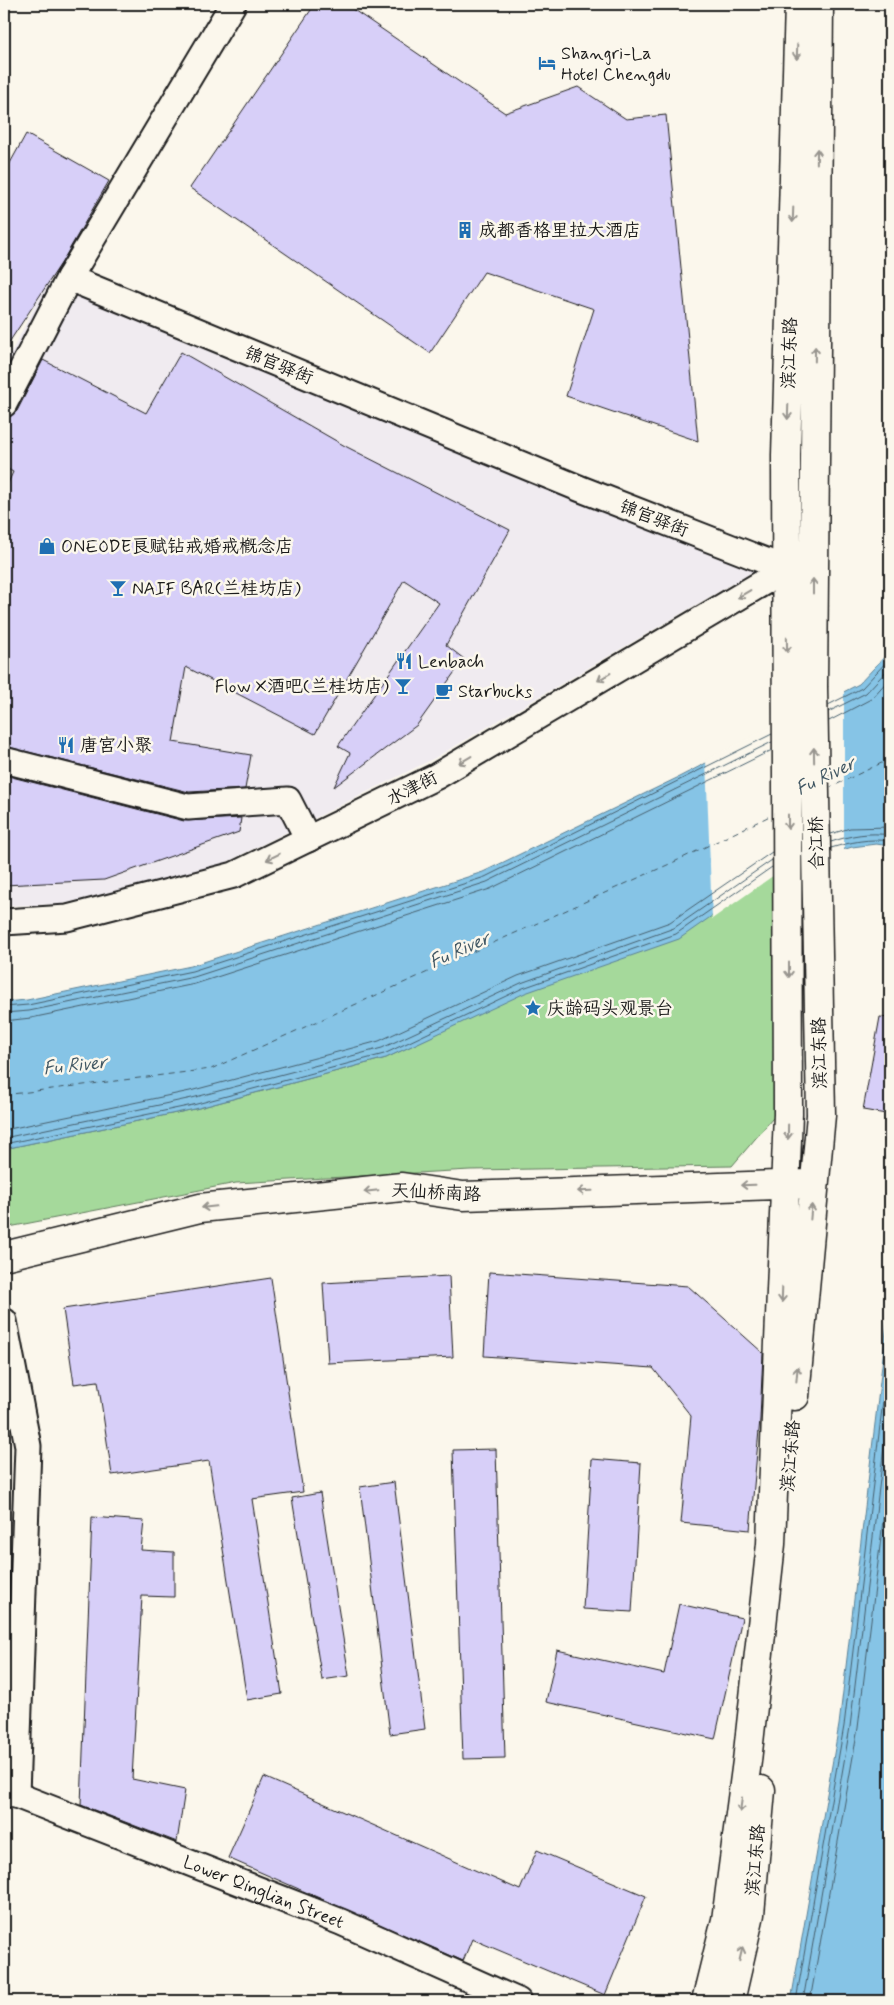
<svg xmlns="http://www.w3.org/2000/svg" width="894" height="2005" viewBox="0 0 894 2005" font-family="Mynerve,'LXGW WenKai TC',sans-serif">
	<style>
		.built { fill: #f0ebf0 }
		.green { fill: #a5d99b; stroke: #607a5c }
		.water { fill: #86c4e6; stroke: #5c8195 }
		.pier { fill: #fbf7ec }
		.lines { fill: none; stroke-linecap: round; stroke-linejoin: round }
		.shore { stroke: #465f6d; stroke-width: 1 }
		.ferry { stroke: #415763; stroke-width: 1; stroke-dasharray: 6 5; stroke-linecap: butt }
		.building { fill: #d7cff8; stroke: #1c1c1c }
		.minor-casing { stroke: #1c1c1c; stroke-width: 29 }
		.major-casing { stroke: #1c1c1c; stroke-width: 31 }
		.minor { stroke: #fbf7ec; stroke-width: 25 }
		.major { stroke: #fbf7ec; stroke-width: 28 }
		.oneway { stroke: #97948e }
		.labels { text-anchor: middle; stroke-width: 5; stroke-linejoin: round; paint-order: stroke }
		.poi-label { font-size: 18px; fill: #1c1c1c; stroke: #fbf7ec; text-anchor: start }
		.street-label { font-size: 18px; fill: #1c1c1c; stroke: #fbf7ec }
		.water-label { font-size: 19px; font-style: italic; fill: #415763; stroke: #fbf7ec }
	</style>
	<rect width="100%" height="100%" fill="#fbf7ec"/>
	<filter id="ink" filterUnits="userSpaceOnUse"><feTurbulence type="fractalNoise" baseFrequency=".02" numOctaves="2"/><feDisplacementMap in="SourceGraphic" scale="10" xChannelSelector="R" yChannelSelector="G"/><feConvolveMatrix kernelMatrix="1 2 1 2 8 2 1 2 1" color-interpolation-filters="sRGB"/></filter>
	<g filter="url(#ink)">
		<path class="built" d="M 47,281 L 618,518 L 759,568 L 433,759 L 223,864 L 63,904 L 4,906 L 4,367 Z"/>
		<path class="green" d="M 776,871 L 784,1105 L 732,1166 L 470,1170 L 236,1183 L 4,1228 L 4,1149 L 195,1109 L 386,1058 Z"/>
		<path class="water" d="M 890,651 L 890,846 L 876,844 L 852,847 L 776,871 L 679,939 L 525,993 L 386,1058 L 195,1109 L 4,1149 L 4,1002 L 27,1000 L 191,966 L 483,872 L 679,777 L 859,684 Z
			M 890,1298 L 890,2001 L 791,2001 L 839,1725 Z"/>
		<path class="pier" d="M 844,689 L 844,852 L 777,873 L 712,919 L 706,760 Z"/>
		<g class="lines">
			<path class="shore" d="M 828,705 L 862,688 L 890,658
				M 828,712 L 866,693 L 890,667
				M 829,721 L 871,699 L 890,678
				M 831,834 L 850,828 L 890,827
				M 831,842 C 851,835 869,832 890,835
				M 831,848 C 851,842 869,838 890,841
				M 4,1007 L 28,1005 L 192,971 L 485,877 L 772,734
				M 4,1013 L 29,1011 L 194,977 L 487,882 L 772,742
				M 4,1021 L 31,1018 L 195,984 L 490,889 L 772,750
				M 4,1130 L 190,1091 L 379,1041 L 518,976 L 670,922 L 772,852
				M 4,1138 L 192,1098 L 382,1048 L 521,983 L 674,928 L 772,860
				M 4,1144 L 193,1105 L 384,1054 L 523,988 L 676,934 L 772,867
				M 796,2001 L 844,1726 L 890,1342
				M 803,2001 L 850,1727 L 890,1397
				M 810,2001 L 858,1728 L 890,1463"/>
			<path class="ferry" d="M 827,789 L 890,759
				M 4,1095 L 211,1069 L 674,862 L 774,814"/>
		</g>
		<path class="building" d="M 315,4 L 345,4 L 505,113 L 578,87 L 626,119 L 666,115 L 698,441 L 566,396 L 594,309 L 484,272 L 430,353 L 190,188 Z
			M 26,134 L 109,181 L 62,262 L 4,350 L 4,174 Z
			M 181,352 L 345,446 L 510,530 L 446,645 L 464,659 L 417,725 L 334,787 L 350,753 L 338,746 L 439,603 L 404,580 L 315,734 L 186,667 L 173,742 L 251,755 L 245,789 L 189,792 L 4,746 L 4,492 L 13,472 L 4,467 L 4,424 L 7,418 L 17,411 L 43,360 L 146,413 Z
			M 4,775 L 184,821 L 241,818 L 239,832 L 104,880 L 4,885 Z
			M 880,1017 L 890,1018 L 890,1092 L 886,1114 L 863,1110 Z
			M 489,1272 L 688,1286 L 763,1353 L 760,1419 L 750,1530 L 681,1523 L 691,1416 L 653,1368 L 484,1356 Z
			M 449,1276 L 453,1357 L 328,1363 L 323,1283 Z
			M 271,1278 L 303,1492 L 252,1499 L 282,1694 L 247,1700 L 209,1461 L 112,1475 L 98,1381 L 74,1384 L 63,1309 Z
			M 496,1449 L 505,1758 L 463,1759 L 453,1450 Z
			M 592,1459 L 641,1463 L 632,1612 L 583,1609 Z
			M 394,1482 L 425,1729 L 390,1734 L 360,1487 Z
			M 320,1493 L 349,1676 L 322,1680 L 292,1498 Z
			M 92,1517 L 144,1521 L 141,1550 L 174,1552 L 174,1597 L 142,1596 L 132,1779 L 185,1790 L 177,1842 L 81,1805 Z
			M 679,1604 L 742,1618 L 715,1739 L 546,1702 L 557,1650 L 664,1674 Z
			M 264,1777 L 520,1890 L 537,1850 L 646,1896 L 605,1995 L 472,1939 L 463,1961 L 228,1858 Z"/>
		<g class="lines">
			<g class="minor-casing">
				<g id="minor">
					<path d="M 233,4 L 69,278 L 581,489 L 786,569"/>
					<path d="M 4,404 L 69,278"/>
					<path d="M 4,760 L 188,807 L 288,800 L 308,839"/>
					<path d="M 4,922 L 67,918 L 234,875 L 437,776 L 786,569"/>
					<path d="M 4,1321 L 28,1446 L 16,1795"/>
					<path id="s1" d="M 4,1794 L 16,1795 L 341,1922 L 518,2001"/>
				</g>
			</g>
			<g class="major-casing">
				<path id="major" d="M 4,1256 L 200,1208 L 402,1187 L 463,1196 L 805,1184
					M 795,1396 L 821,1115 L 813,687 L 819,4
					M 706,2001 L 726,1920 L 747,1761 L 771,1544 L 788,1114 L 786,455 L 799,4
					M 730,2001 L 750,1914 L 761,1790"/>
			</g>
			<use href="#minor" class="minor"/>
			<use href="#major" class="major"/>
		</g>
		<defs><path id="oneway-shaft" d="M-6 0H5M1.5-3L5.5 0L1.5 3" fill="none" stroke-width="1.6" stroke-linecap="round" stroke-linejoin="round" transform="scale(1.25)"/></defs>
		<g class="oneway">
			<use href="#oneway-shaft" transform="translate(797 52) rotate(92)"/>
			<use href="#oneway-shaft" transform="translate(817 156) rotate(-89)"/>
			<use href="#oneway-shaft" transform="translate(793 215) rotate(92)"/>
			<use href="#oneway-shaft" transform="translate(815 354) rotate(-89)"/>
			<use href="#oneway-shaft" transform="translate(788 412) rotate(92)"/>
			<use href="#oneway-shaft" transform="translate(813 586) rotate(-90)"/>
			<use href="#oneway-shaft" transform="translate(744 594) rotate(149)"/>
			<use href="#oneway-shaft" transform="translate(787 645) rotate(89)"/>
			<use href="#oneway-shaft" transform="translate(604 677) rotate(149)"/>
			<use href="#oneway-shaft" transform="translate(814 755) rotate(-91)"/>
			<use href="#oneway-shaft" transform="translate(465 760) rotate(149)"/>
			<use href="#oneway-shaft" transform="translate(788 822) rotate(90)"/>
			<use href="#oneway-shaft" transform="translate(273 857) rotate(154)"/>
			<use href="#oneway-shaft" transform="translate(789 970) rotate(90)"/>
			<use href="#oneway-shaft" transform="translate(788 1132) rotate(91)"/>
			<use href="#oneway-shaft" transform="translate(748 1185) rotate(178)"/>
			<use href="#oneway-shaft" transform="translate(371 1191) rotate(174)"/>
			<use href="#oneway-shaft" transform="translate(585 1191) rotate(178)"/>
			<use href="#oneway-shaft" transform="translate(209 1207) rotate(174)"/>
			<use href="#oneway-shaft" transform="translate(811 1212) rotate(-85)"/>
			<use href="#oneway-shaft" transform="translate(782 1295) rotate(92)"/>
			<use href="#oneway-shaft" transform="translate(797 1374) rotate(-85)"/>
			<use href="#oneway-shaft" transform="translate(741 1805) rotate(98)"/>
			<use href="#oneway-shaft" transform="translate(741 1954) rotate(-77)"/>
		</g>
	</g>
	<defs>
		<g id="hotel-bare" transform="scale(1.35)"><path d="M-6-4.5h1.5V1H6V5H4.5V3h-9V5H-6ZM-4 0a1.8 1.8 0 1 1 3.6 0ZM.5 0V-2.5h3Q6-2.5 6 0Z" fill="#1f6fb2" stroke="#fbf7ec" stroke-width="2.5" paint-order="stroke"/></g>
		<g id="building-bare" transform="scale(1.35)"><path d="M-4-6H4V6H1V3H-1V6H-4ZM-2.5-4.3h1.7v1.8h-1.7ZM.8-4.3h1.7v1.8H.8ZM-2.5-1h1.7V.8h-1.7ZM.8-1h1.7V.8H.8Z" fill="#1f6fb2" stroke="#fbf7ec" stroke-width="2.5" paint-order="stroke"/></g>
		<g id="shop-bare" transform="scale(1.35)"><path d="M-5-2.5h2.3a2.7 3.5 0 0 1 5.4 0H5L5.5 6h-11ZM-1.5-2.5h3a1.5 2.3 0 0 0-3 0Z" fill="#1f6fb2" stroke="#fbf7ec" stroke-width="2.5" paint-order="stroke"/></g>
		<g id="bar-bare" transform="scale(1.35)"><path d="M-6-5H6L.8 .8V4.5H3.5V6h-7V4.5H-.8V.8Z" fill="#1f6fb2" stroke="#fbf7ec" stroke-width="2.5" paint-order="stroke"/></g>
		<g id="restaurant-bare" transform="scale(1.35)"><path d="M-5-6h1v4h1v-4h1v4h1v-4h1v5L-1.5 .5V6h-2V.5L-5-1ZM5-6V6H3V1.5H1.5Q1.5-4 5-6Z" fill="#1f6fb2" stroke="#fbf7ec" stroke-width="2.5" paint-order="stroke"/></g>
		<g id="cafe-bare" transform="scale(1.35)"><path d="M-5.5-4.5H6V0H3Q3 3.5 0 3.5H-2.5Q-5.5 3.5-5.5 0ZM3-3.2v2h1.7v-2ZM-6 4.5H4V6H-6Z" fill="#1f6fb2" stroke="#fbf7ec" stroke-width="2.5" paint-order="stroke"/></g>
		<g id="sight-bare" transform="scale(1.35)"><path d="M0-6L1.8-2.2L6-1.7L2.9 1.2L3.7 5.4L0 3.3L-3.7 5.4L-2.9 1.2L-6-1.7L-1.8-2.2Z" fill="#1f6fb2" stroke="#fbf7ec" stroke-width="2.5" paint-order="stroke"/></g>
	</defs>
	<g fill-rule="evenodd">
		<use href="#hotel-bare" x="547" y="63"/>
		<use href="#building-bare" x="465" y="230"/>
		<use href="#shop-bare" x="47" y="546"/>
		<use href="#bar-bare" x="118" y="588"/>
		<use href="#restaurant-bare" x="404" y="661"/>
		<use href="#bar-bare" x="403" y="686"/>
		<use href="#cafe-bare" x="444" y="691"/>
		<use href="#restaurant-bare" x="66" y="745"/>
		<use href="#sight-bare" x="533" y="1008"/>
	</g>
	<g class="labels">
		<g class="poi-label">
			<text x="561" y="59">Shangri-La<tspan x="561" dy="21">Hotel Chengdu</tspan></text>
			<text x="479" y="236">成都香格里拉大酒店</text>
			<text x="61" y="552">ONEODE良赋钻戒婚戒概念店</text>
			<text x="132" y="594">NAIF BAR(兰桂坊店)</text>
			<text x="418" y="667">Lenbach</text>
			<text x="389" y="692" text-anchor="end">Flow X酒吧(兰桂坊店)</text>
			<text x="458" y="697">Starbucks</text>
			<text x="80" y="751">唐宫小聚</text>
			<text x="547" y="1014">庆龄码头观景台</text>
		</g>
		<g class="street-label">
			<text transform="translate(789 353) rotate(-88)" y="6">滨江东路</text>
			<text transform="translate(279 365) rotate(22)" y="6">锦官驿街</text>
			<text transform="translate(654 518) rotate(21)" y="6">锦官驿街</text>
			<text transform="translate(412 788) rotate(-27)" y="6">水津街</text>
			<text transform="translate(816 843) rotate(-91)" y="6">合江桥</text>
			<text transform="translate(819 1053) rotate(-91)" y="6">滨江东路</text>
			<text transform="translate(436 1192) rotate(3)" y="6">天仙桥南路</text>
			<text transform="translate(790 1456) rotate(-85)" y="6">滨江东路</text>
			<text transform="translate(755 1860) rotate(-85)" y="6">滨江东路</text>
			<text dy="6" stroke="none"><textPath href="#s1" startOffset="278">Lower Qinglian Street</textPath></text>
		</g>
		<g class="water-label">
			<text transform="translate(825 775) rotate(-26)" y="7">Fu River</text>
			<text transform="translate(459 949) rotate(-24)" y="7">Fu River</text>
			<text transform="translate(75 1064) rotate(-6)" y="7">Fu River</text>
		</g>
	</g>
	<rect width="894" height="2005" fill="none" stroke="#fbf7ec" stroke-width="20"/>
	<rect x="10" y="10" width="874" height="1985" fill="none" stroke="#1c1c1c" stroke-width="2" filter="url(#ink)"/>
</svg>
